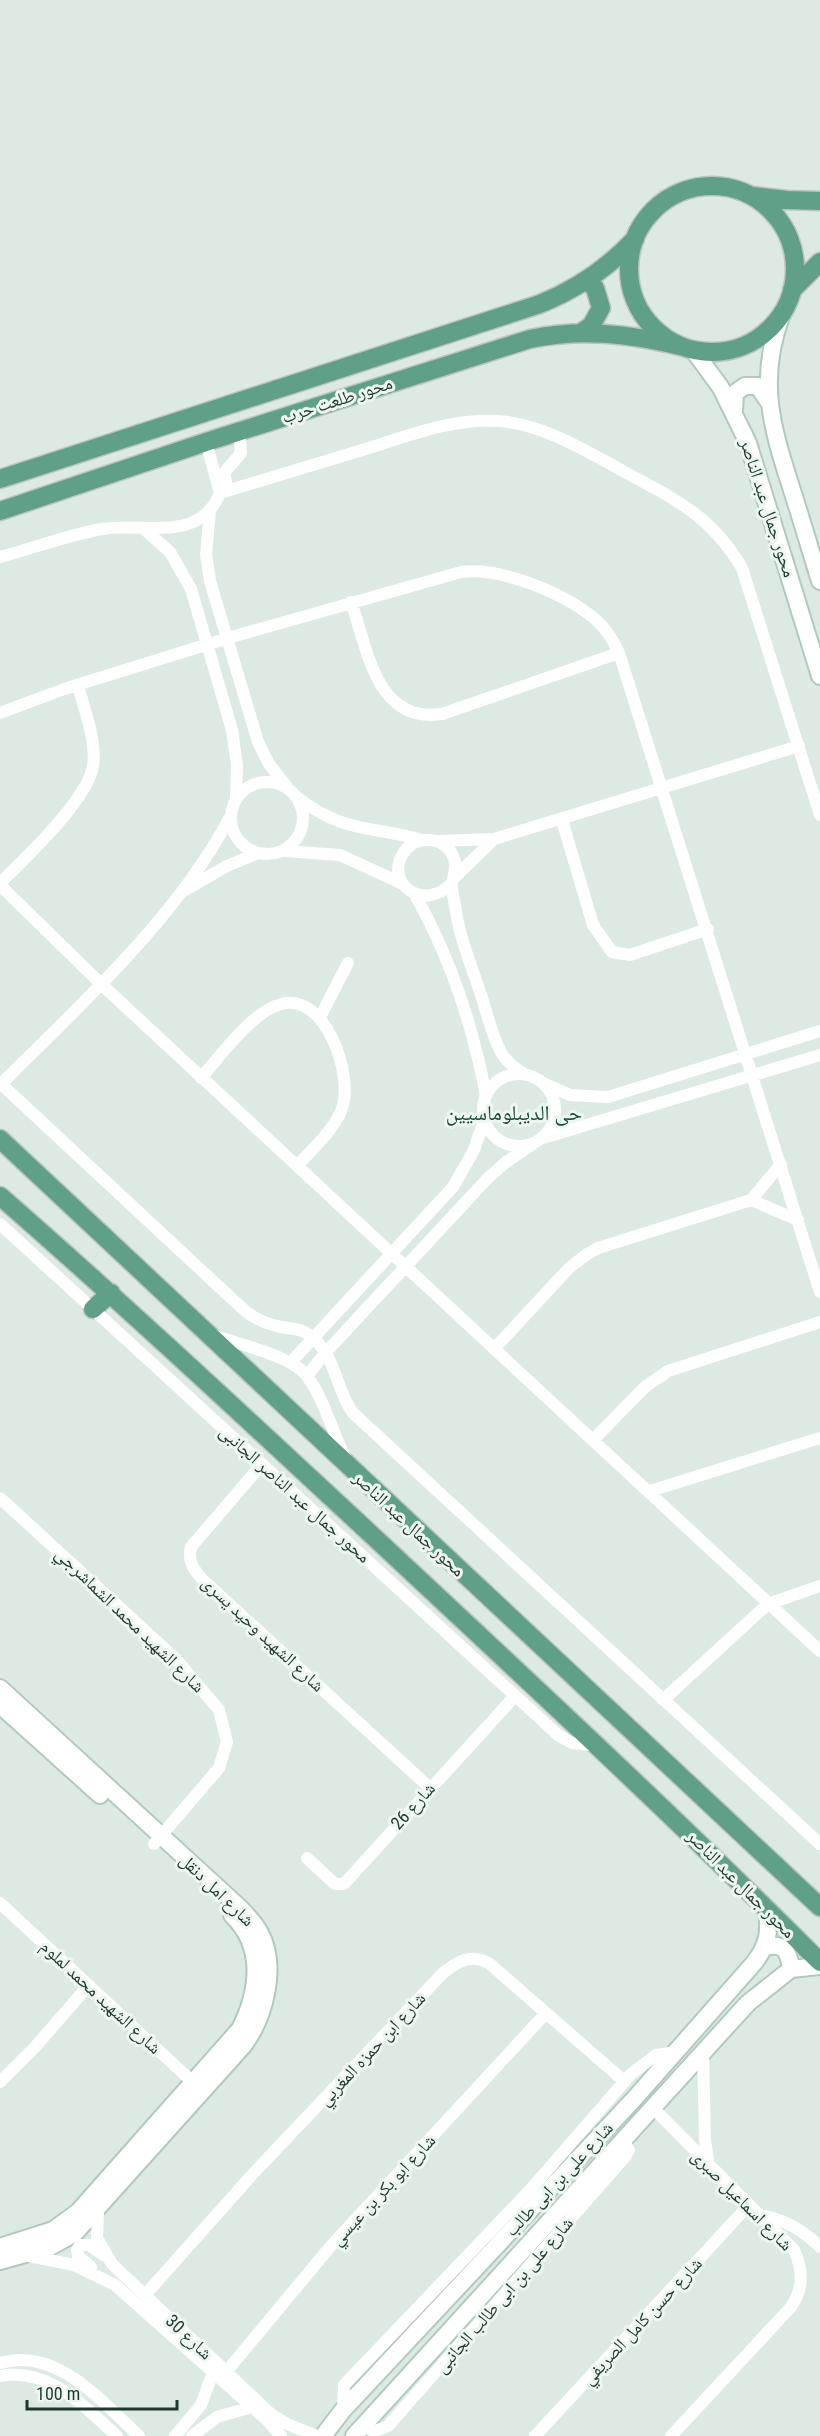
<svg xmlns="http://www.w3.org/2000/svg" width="820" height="2436" viewBox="0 0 820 2436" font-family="'Roboto Condensed','Noto Naskh Arabic',sans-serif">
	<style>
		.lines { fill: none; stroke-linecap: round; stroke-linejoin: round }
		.secondary-casing { stroke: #b1cabd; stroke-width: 20 }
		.primary-casing { stroke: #bcc4c1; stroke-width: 21 }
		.street { stroke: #fff; stroke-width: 12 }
		.secondary { stroke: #fff; stroke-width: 16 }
		.primary { stroke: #61a088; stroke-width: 18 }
		.labels { text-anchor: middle; stroke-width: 6; stroke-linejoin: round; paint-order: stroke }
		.street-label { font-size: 18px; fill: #1f392f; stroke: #eef6f1 }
		.quarter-label { font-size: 21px; fill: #1b4b39; stroke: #eef6f1 }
	</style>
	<rect width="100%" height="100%" fill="#ddeae3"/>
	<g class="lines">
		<g class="secondary-casing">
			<path id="secondary" d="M 781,316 C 758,380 771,425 791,487 C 801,518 810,549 820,581
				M 694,351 L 721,388 L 748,443 L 820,676
				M 734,411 L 735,393 L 745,386 L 758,386 L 768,401
				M 0,1688 L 239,1907 C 247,1915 255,1923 260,1933 C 278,1966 265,2017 243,2046 L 75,2233 L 50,2247 L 0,2261
				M 0,1705 L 100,1795
				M 766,1947 C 784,1942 789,1952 791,1969
				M 0,2247 L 53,2230 L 78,2212 L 240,2029 C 259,1991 265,1947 232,1915
				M 323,2436 L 343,2410 L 634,2099 L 754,1963 C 768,1945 770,1932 767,1910
				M 354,2436 L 748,2003 L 791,1969 L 820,1966"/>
		</g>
		<g class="primary-casing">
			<path id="primary" d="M629 269a83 83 0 1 1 166 0a83 83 0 1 1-166 0Z
				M 753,196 L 787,200 L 820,201
				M 792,290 L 820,262
				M 582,332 L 591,326 L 601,308 L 595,288 L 587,281
				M 0,479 L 540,304 C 577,289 607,269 635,239
				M 0,511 L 206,442 L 530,339 C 582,328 628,334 680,346
				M 0,1139 L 820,1907
				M 0,1196 C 127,1307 251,1423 375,1538 C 525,1678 675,1817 820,1962
				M 93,1309 L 111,1293"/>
		</g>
		<path class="street" d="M 228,490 L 224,473 L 241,453 L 239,431
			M 220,493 C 270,478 319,463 369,448 C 410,435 454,418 498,421 C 545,424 591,454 632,476 C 680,501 714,520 742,568 L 820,815
			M 210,511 L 206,554 L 210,581 L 258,742 L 269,764 L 287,787
			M 144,529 L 170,552 L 191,589 L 232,730 L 237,765 L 236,798
			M 0,557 C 34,548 68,535 102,529 C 142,522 200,544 220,493 L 206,442
			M 351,602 C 368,650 376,724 442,714 L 619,653
			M 0,713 L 67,688 L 228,638 L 461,572 C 501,567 564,593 595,619 C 606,628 613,640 619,653 L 820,1292
			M231 818a36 36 0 1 1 72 0a36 36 0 1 1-72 0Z
			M 298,798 C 346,834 369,825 422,840
			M 562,820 L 593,925 L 612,952 L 630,955 L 708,929
			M 438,841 L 494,839 L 799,746
			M 284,851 L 340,855 L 403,884
			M 454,878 L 493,840
			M 0,883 C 25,859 88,799 93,766 C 97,741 84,709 78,685
			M 452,883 C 424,913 383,883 404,852 C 415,836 440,836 451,852 C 458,863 455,871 452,883 C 451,889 454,899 455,905 C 459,937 472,967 482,998 C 488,1016 492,1037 502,1054 C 508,1064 517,1069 526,1075
			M 0,885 L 101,984 L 820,1651
			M 185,890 L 227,866 L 256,854
			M 414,893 C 449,955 473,1026 486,1096
			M 320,1017 L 348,963
			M483 1110a36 36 0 1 1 72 0a36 36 0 1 1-72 0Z
			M 201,1078 C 220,1056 253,1011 281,1004 C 325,992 352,1072 343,1105 C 337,1128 312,1149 297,1166
			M 0,1083 L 244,1310 C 255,1319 266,1324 281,1327 C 290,1329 300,1328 308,1334 C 337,1354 334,1387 353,1413 L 820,1844
			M 543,1083 L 570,1095 L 608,1097 L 820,1031
			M 1,1084 C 82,1003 176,919 230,817
			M 543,1138 L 820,1055
			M 751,1200 L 781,1164
			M 0,1224 L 558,1735 L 572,1743 L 599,1746
			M 214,1335 C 239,1345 291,1355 307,1376 C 324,1399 332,1431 345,1457
			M 494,1349 L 570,1267 L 586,1255 L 598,1248 L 751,1200 L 798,1220
			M 291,1362 L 453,1187 L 474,1150 L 484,1120
			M 307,1376 L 327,1351 L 487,1179 L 506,1162 L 533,1144
			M 593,1440 L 645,1387 L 668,1371 L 820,1322
			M 262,1464 L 191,1547 C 187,1561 194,1570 203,1580 L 430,1788
			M 650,1491 L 820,1438
			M 0,1498 L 177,1660 L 219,1710 L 227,1742 L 219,1768 L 154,1844
			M 663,1700 L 768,1604 L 820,1586
			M 307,1858 L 335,1884 L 344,1884 L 515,1696
			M 0,1903 L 199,2088
			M 703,2053 L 705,2140 L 709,2167
			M 0,2082 L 35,2047 L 89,1985
			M 652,2107 L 794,2250 C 803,2270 804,2288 791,2307 L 671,2436
			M 98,2211 L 97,2238 L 112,2264 L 272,2415 L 287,2424 L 317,2436
			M 758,2215 C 783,2218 802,2229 820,2247
			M 29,2256 L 74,2265 L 115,2285 L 267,2420 L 281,2436
			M 91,2267 L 78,2256 L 77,2250 L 80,2245 L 89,2245 L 105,2256
			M 145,2295 L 251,2176 L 443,1973 C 458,1961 472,1953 490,1964 L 624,2081
			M 0,2363 C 57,2346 102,2402 139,2436
			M 226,2372 L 330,2247 L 546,2013
			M 0,2376 C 50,2367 83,2406 117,2436
			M 343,2410 L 344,2385 L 531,2189 L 631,2074 L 656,2055 L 676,2052
			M 360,2427 L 375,2431 L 388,2426 L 625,2157 L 629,2150 L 623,2140
			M 175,2436 L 201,2405 L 213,2372
			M 192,2436 L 217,2417 L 252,2407
			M 535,2436 L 748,2206"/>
		<use href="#secondary" class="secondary"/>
		<use href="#primary" class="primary"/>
	</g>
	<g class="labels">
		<g class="street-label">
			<text transform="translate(337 400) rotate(-18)" y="6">محور طلعت حرب</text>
			<text transform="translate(768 508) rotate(72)" y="6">محور جمال عبد الناصر</text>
			<text transform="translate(295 1494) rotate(42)" y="6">محور جمال عبد الناصر الجانبى</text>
			<text transform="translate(409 1524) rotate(43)" y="6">محور جمال عبد الناصر</text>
			<text transform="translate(130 1620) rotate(44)" y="6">شارع الشهيد محمد الشماشرجي</text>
			<text transform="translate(263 1634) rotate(43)" y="6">شارع الشهيد وحيد يسرى</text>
			<text transform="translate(413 1806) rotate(-48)" y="6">شارع 26</text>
			<text transform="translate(741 1884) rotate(45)" y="6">محور جمال عبد الناصر</text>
			<text transform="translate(217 1890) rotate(44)" y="6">شارع امل دنقل</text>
			<text transform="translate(101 1997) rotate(43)" y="6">شارع الشهيد محمد لملوم</text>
			<text transform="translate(372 2049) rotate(-47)" y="6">شارع ابن حمزه المغربي</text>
			<text transform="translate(559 2179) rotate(-47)" y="6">شارع على بن ابى طالب</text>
			<text transform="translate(383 2190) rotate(-47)" y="6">شارع ابو بكر بن عيسي</text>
			<text transform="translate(742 2200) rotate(45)" y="6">شارع اسماعيل صبرى</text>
			<text transform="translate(504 2295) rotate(-49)" y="6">شارع على بن ابى طالب الجانبى</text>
			<text transform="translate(642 2321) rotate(-47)" y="6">شارع حسن كامل الصريفي</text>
			<text transform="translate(189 2337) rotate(43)" y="6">شارع 30</text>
		</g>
		<g class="quarter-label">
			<text x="514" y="1120">حى الديبلوماسيين</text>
		</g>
	</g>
	<path d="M27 2400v9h150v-9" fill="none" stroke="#1f392f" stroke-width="3"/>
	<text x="36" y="2400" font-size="18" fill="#1f392f" stroke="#eef6f1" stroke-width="4.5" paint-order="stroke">100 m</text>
</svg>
